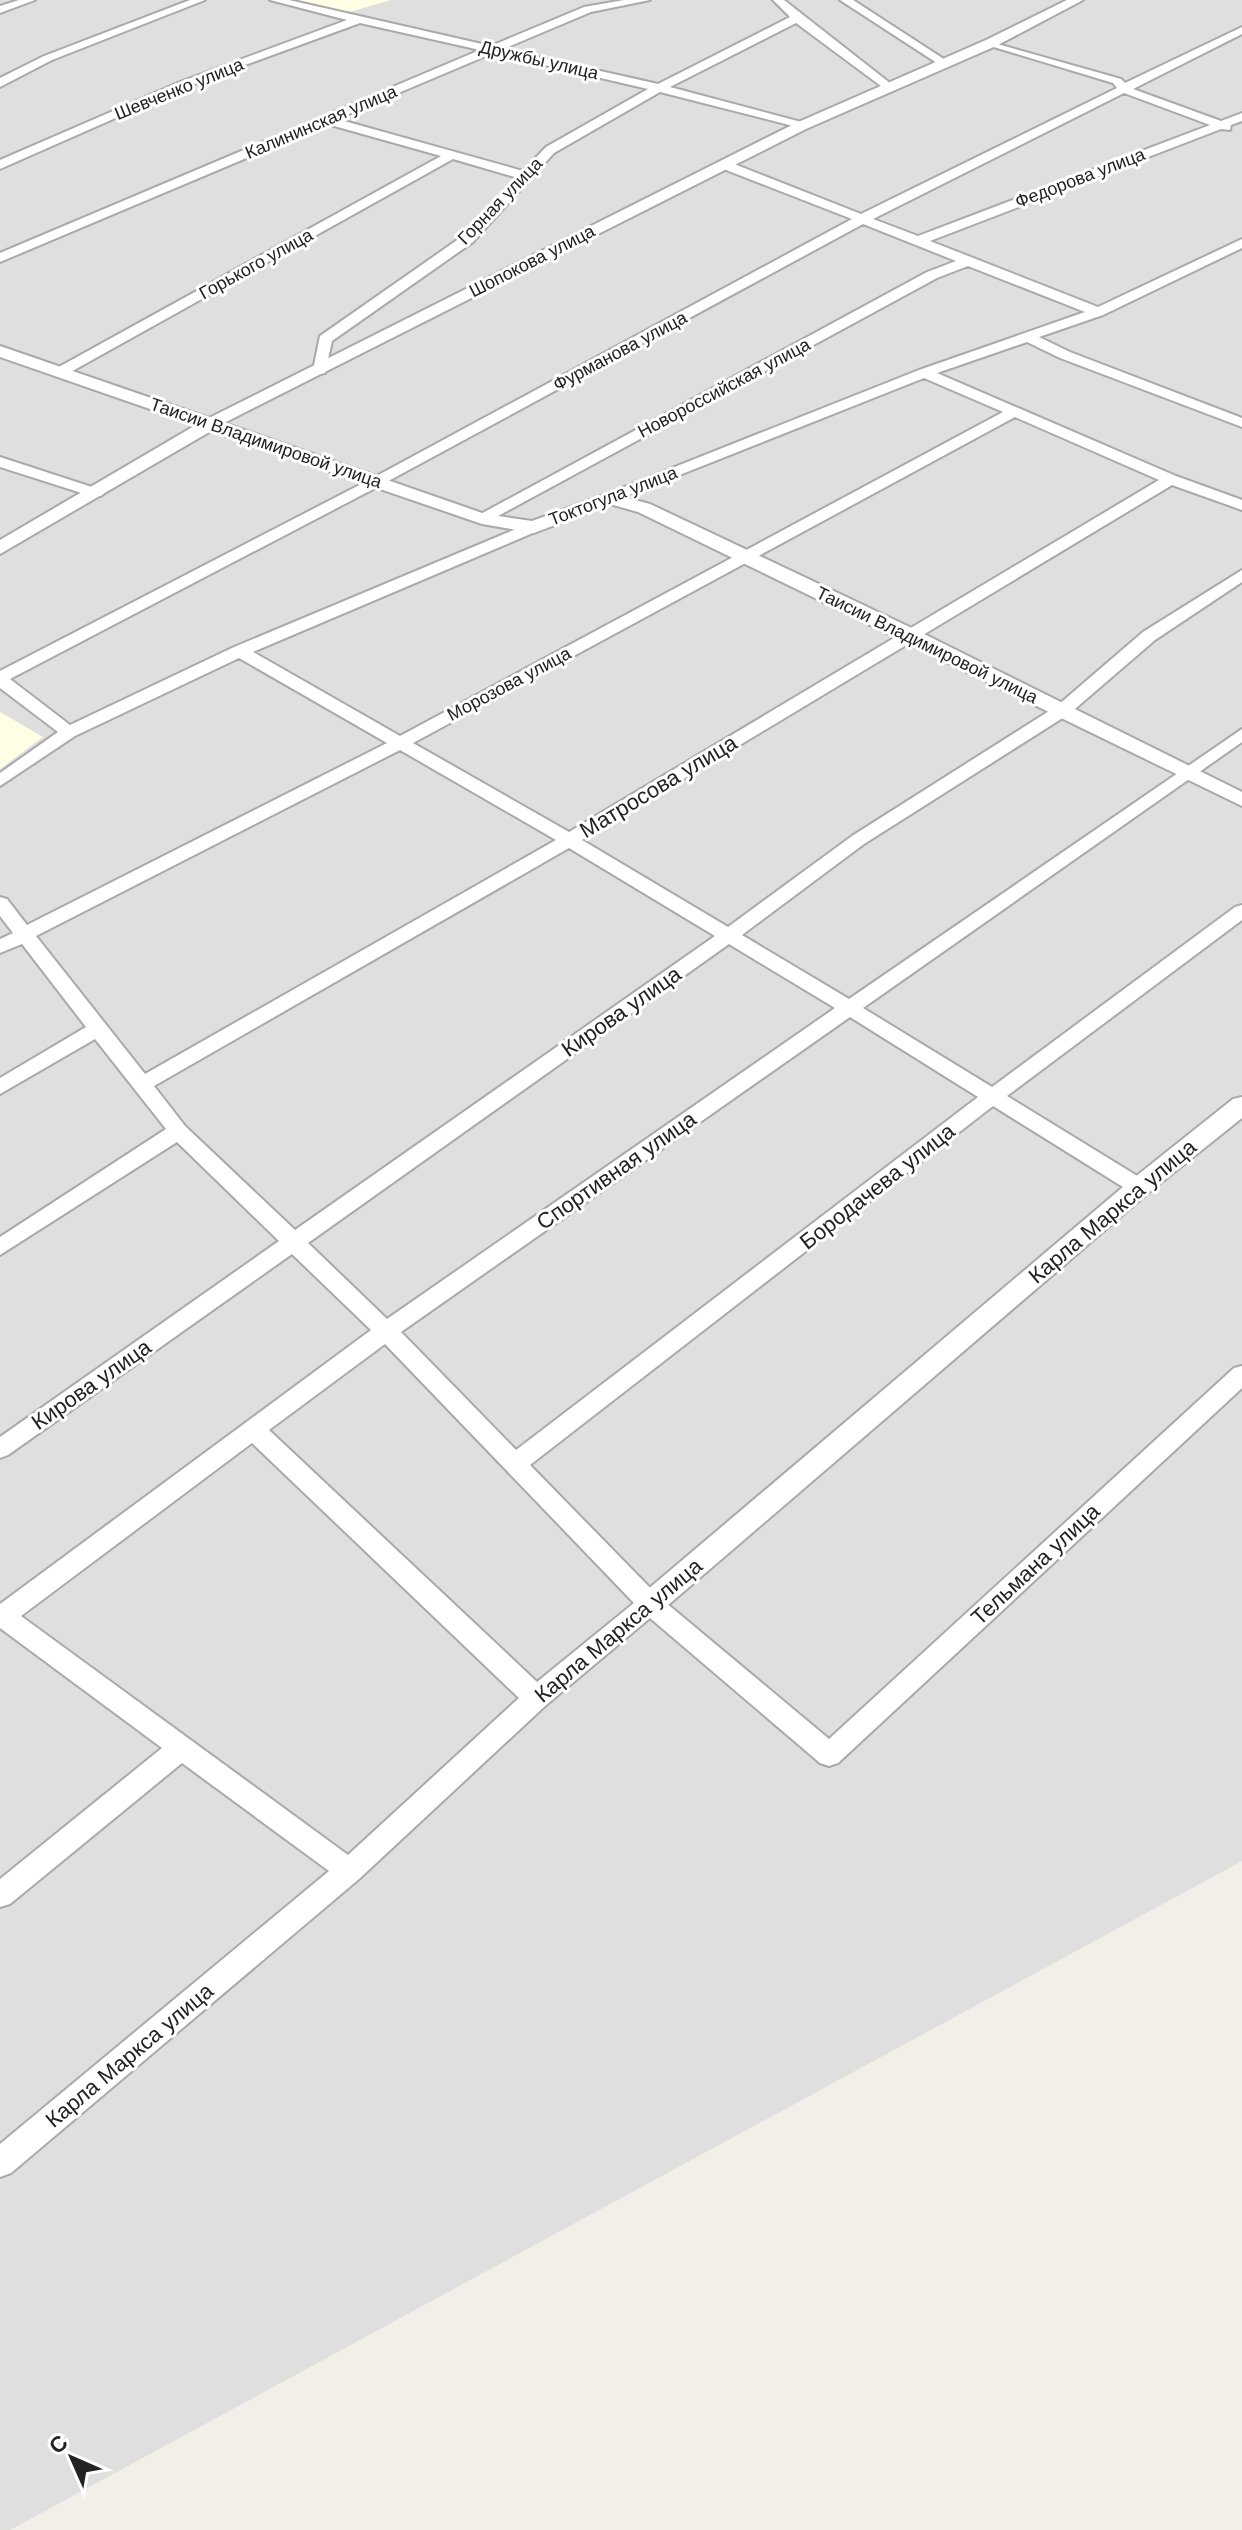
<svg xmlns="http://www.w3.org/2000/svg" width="1242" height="2530" viewBox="0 0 1242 2530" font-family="Helvetica,sans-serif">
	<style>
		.residential { fill: #e0dfdf }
		.education { fill: #ffffe5 }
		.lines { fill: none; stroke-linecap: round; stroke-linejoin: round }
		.minor-casing { stroke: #a9a9a9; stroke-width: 4 }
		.tertiary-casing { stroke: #a9a9a9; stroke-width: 4 }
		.minor { fill: #fff; fill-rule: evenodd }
		.tertiary { fill: #fff; fill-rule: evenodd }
		.labels { text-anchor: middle; stroke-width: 6; stroke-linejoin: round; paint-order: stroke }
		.far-street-label { font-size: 18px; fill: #222; stroke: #fff }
		.street-label { font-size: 22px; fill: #222; stroke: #fff }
	</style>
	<rect width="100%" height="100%" fill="#f2efe9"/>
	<path class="residential" d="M 0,0 L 1242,0 L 1242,1861 L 10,2530 L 0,2530 Z"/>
	<path class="education" d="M 286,0 L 391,0 L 346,13 Z
		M 0,712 L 43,737 L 0,769 Z"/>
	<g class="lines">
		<g class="minor-casing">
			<path id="minor" d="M 19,0 L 35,0 L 0,13 L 0,6 Z
				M 190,0 L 205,0 L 52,60 L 0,87 L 0,78 L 44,56 Z
				M 270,0 L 289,0 L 491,46 L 584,7 L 624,0 L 650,0 L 591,12 L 503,49 L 658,84 L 790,17 L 773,0 L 784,0 L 895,87 L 885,89 L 796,23 L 670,87 L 805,123 L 805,129 L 660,92 L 554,153 L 473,242 L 332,341 L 325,373 L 320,374 L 313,370 L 320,336 L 463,236 L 518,178 L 453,159 L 67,374 L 57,374 L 57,368 L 441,156 L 327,124 L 0,262 L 0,253 L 480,50 L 360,23 L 188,86 L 0,169 L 0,160 L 180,82 L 347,20 ZM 493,53 L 648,89 L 546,147 L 523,171 L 337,119 Z
				M 840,0 L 853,0 L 950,63 L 940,65 Z
				M 1242,27 L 1242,34 L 1133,89 L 1221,121 L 1242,113 L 1242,121 L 1231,125 L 1230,130 L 1221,129 L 930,241 L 1098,307 L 1242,239 L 1242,248 L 1103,315 L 1039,337 L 1070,352 L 1242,418 L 1242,427 L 1060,358 L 1027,342 L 937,373 L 1176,476 L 1242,500 L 1242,510 L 1172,485 L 582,840 L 728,927 L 852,836 L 1057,706 L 1143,632 L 1242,570 L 1242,582 L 1155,640 L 1069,714 L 864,844 L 742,935 L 849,999 L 1242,729 L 1242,742 L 863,1008 L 992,1087 L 1235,907 L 1242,905 L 1242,920 L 1007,1096 L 1147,1182 L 1150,1187 L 1147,1192 L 1131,1192 L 993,1106 L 530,1465 L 659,1597 L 829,1739 L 1234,1368 L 1242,1366 L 1242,1388 L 838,1763 L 829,1766 L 820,1763 L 650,1618 L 545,1706 L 359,1879 L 11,2173 L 0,2177 L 0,2144 L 329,1871 L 182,1763 L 10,1904 L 0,1907 L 0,1879 L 162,1748 L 0,1628 L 0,1604 L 371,1330 L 292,1254 L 8,1455 L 0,1458 L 0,1437 L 279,1241 L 177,1142 L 0,1255 L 0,1237 L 166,1129 L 95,1039 L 0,1094 L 0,1078 L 86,1027 L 22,944 L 0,953 L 0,939 L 13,933 L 0,916 L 0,897 L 7,899 L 27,925 L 387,743 L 239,658 L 75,736 L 0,786 L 0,773 L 58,732 L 0,688 L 0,671 L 371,479 L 852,219 L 721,168 L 721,162 L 729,162 L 861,214 L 1117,88 L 1113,83 L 987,45 L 987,41 L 1121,79 L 1125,83 ZM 1124,93 L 1210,125 L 918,236 L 873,219 ZM 863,224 L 956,261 L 927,272 L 477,516 L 477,522 L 487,522 L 937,278 L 968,266 L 1085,312 L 919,370 L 604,495 L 604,501 L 614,501 L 924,378 L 1003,412 L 400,736 L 253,652 L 540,530 L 540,524 L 528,524 L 234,647 L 70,725 L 10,679 L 381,485 ZM 1015,417 L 1159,480 L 569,832 L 413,743 ZM 400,750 L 556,840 L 145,1074 L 36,936 ZM 569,848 L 715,936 L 295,1230 L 185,1126 L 154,1086 ZM 729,944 L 835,1008 L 387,1319 L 308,1243 ZM 850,1017 L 978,1097 L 516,1450 L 401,1332 ZM 385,1344 L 634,1603 L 537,1682 L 269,1430 ZM 252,1443 L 519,1698 L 348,1855 L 21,1616 Z
				M 0,457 L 101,490 L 104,493 L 101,496 L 91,496 L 0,467 Z"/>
		</g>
		<g class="tertiary-casing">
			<path id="tertiary" d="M 1067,0 L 1083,0 L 996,46 L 806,129 L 224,423 L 485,514 L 532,521 L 609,493 L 650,504 L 918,631 L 1242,792 L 1242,806 L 638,512 L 610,504 L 534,533 L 482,524 L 211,431 L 0,554 L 0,540 L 196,425 L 0,357 L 0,346 L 209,418 L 796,123 L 986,40 Z
				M 1242,1097 L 1242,1118 L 1148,1193 L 660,1612 L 650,1616 L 640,1612 L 635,1604 L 640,1596 L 1130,1181 L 1233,1099 Z"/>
		</g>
		<use href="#minor" class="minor"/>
		<use href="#tertiary" class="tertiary"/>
	</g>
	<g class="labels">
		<g class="far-street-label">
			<text transform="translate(539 60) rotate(13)" y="6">Дружбы улица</text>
			<text transform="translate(179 89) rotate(-22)" y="6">Шевченко улица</text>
			<text transform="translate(321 122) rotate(-23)" y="6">Калининская улица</text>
			<text transform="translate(1080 178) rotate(-21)" y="6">Федорова улица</text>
			<text transform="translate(500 201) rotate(-46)" y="6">Горная улица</text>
			<text transform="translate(532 261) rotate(-27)" y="6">Шопокова улица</text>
			<text transform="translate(256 264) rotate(-29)" y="6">Горького улица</text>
			<text transform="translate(620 351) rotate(-28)" y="6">Фурманова улица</text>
			<text transform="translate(724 388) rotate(-28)" y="6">Новороссийская улица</text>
			<text transform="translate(266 443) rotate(19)" y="6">Таисии Владимировой улица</text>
			<text transform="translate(613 496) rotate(-21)" y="6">Токтогула улица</text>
			<text transform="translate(927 645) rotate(26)" y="6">Таисии Владимировой улица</text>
			<text transform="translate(509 684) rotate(-28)" y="6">Морозова улица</text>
		</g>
		<g class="street-label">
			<text transform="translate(658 786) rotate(-31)" y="8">Матросова улица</text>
			<text transform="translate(621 1011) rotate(-35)" y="8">Кирова улица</text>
			<text transform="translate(616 1170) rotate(-35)" y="8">Спортивная улица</text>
			<text transform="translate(877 1186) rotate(-38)" y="8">Бородачева улица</text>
			<text transform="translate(1112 1211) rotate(-40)" y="8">Карла Маркса улица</text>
			<text transform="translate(91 1384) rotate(-35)" y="8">Кирова улица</text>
			<text transform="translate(1035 1564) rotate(-43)" y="8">Тельмана улица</text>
			<text transform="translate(618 1630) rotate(-40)" y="8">Карла Маркса улица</text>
			<text transform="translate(129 2055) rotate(-40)" y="8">Карла Маркса улица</text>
		</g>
	</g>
	<g transform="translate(72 2458) rotate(315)" stroke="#ffffff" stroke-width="6" paint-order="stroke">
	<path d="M0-6L14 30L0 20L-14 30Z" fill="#222222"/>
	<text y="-12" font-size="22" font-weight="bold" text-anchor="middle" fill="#222222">С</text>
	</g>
</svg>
